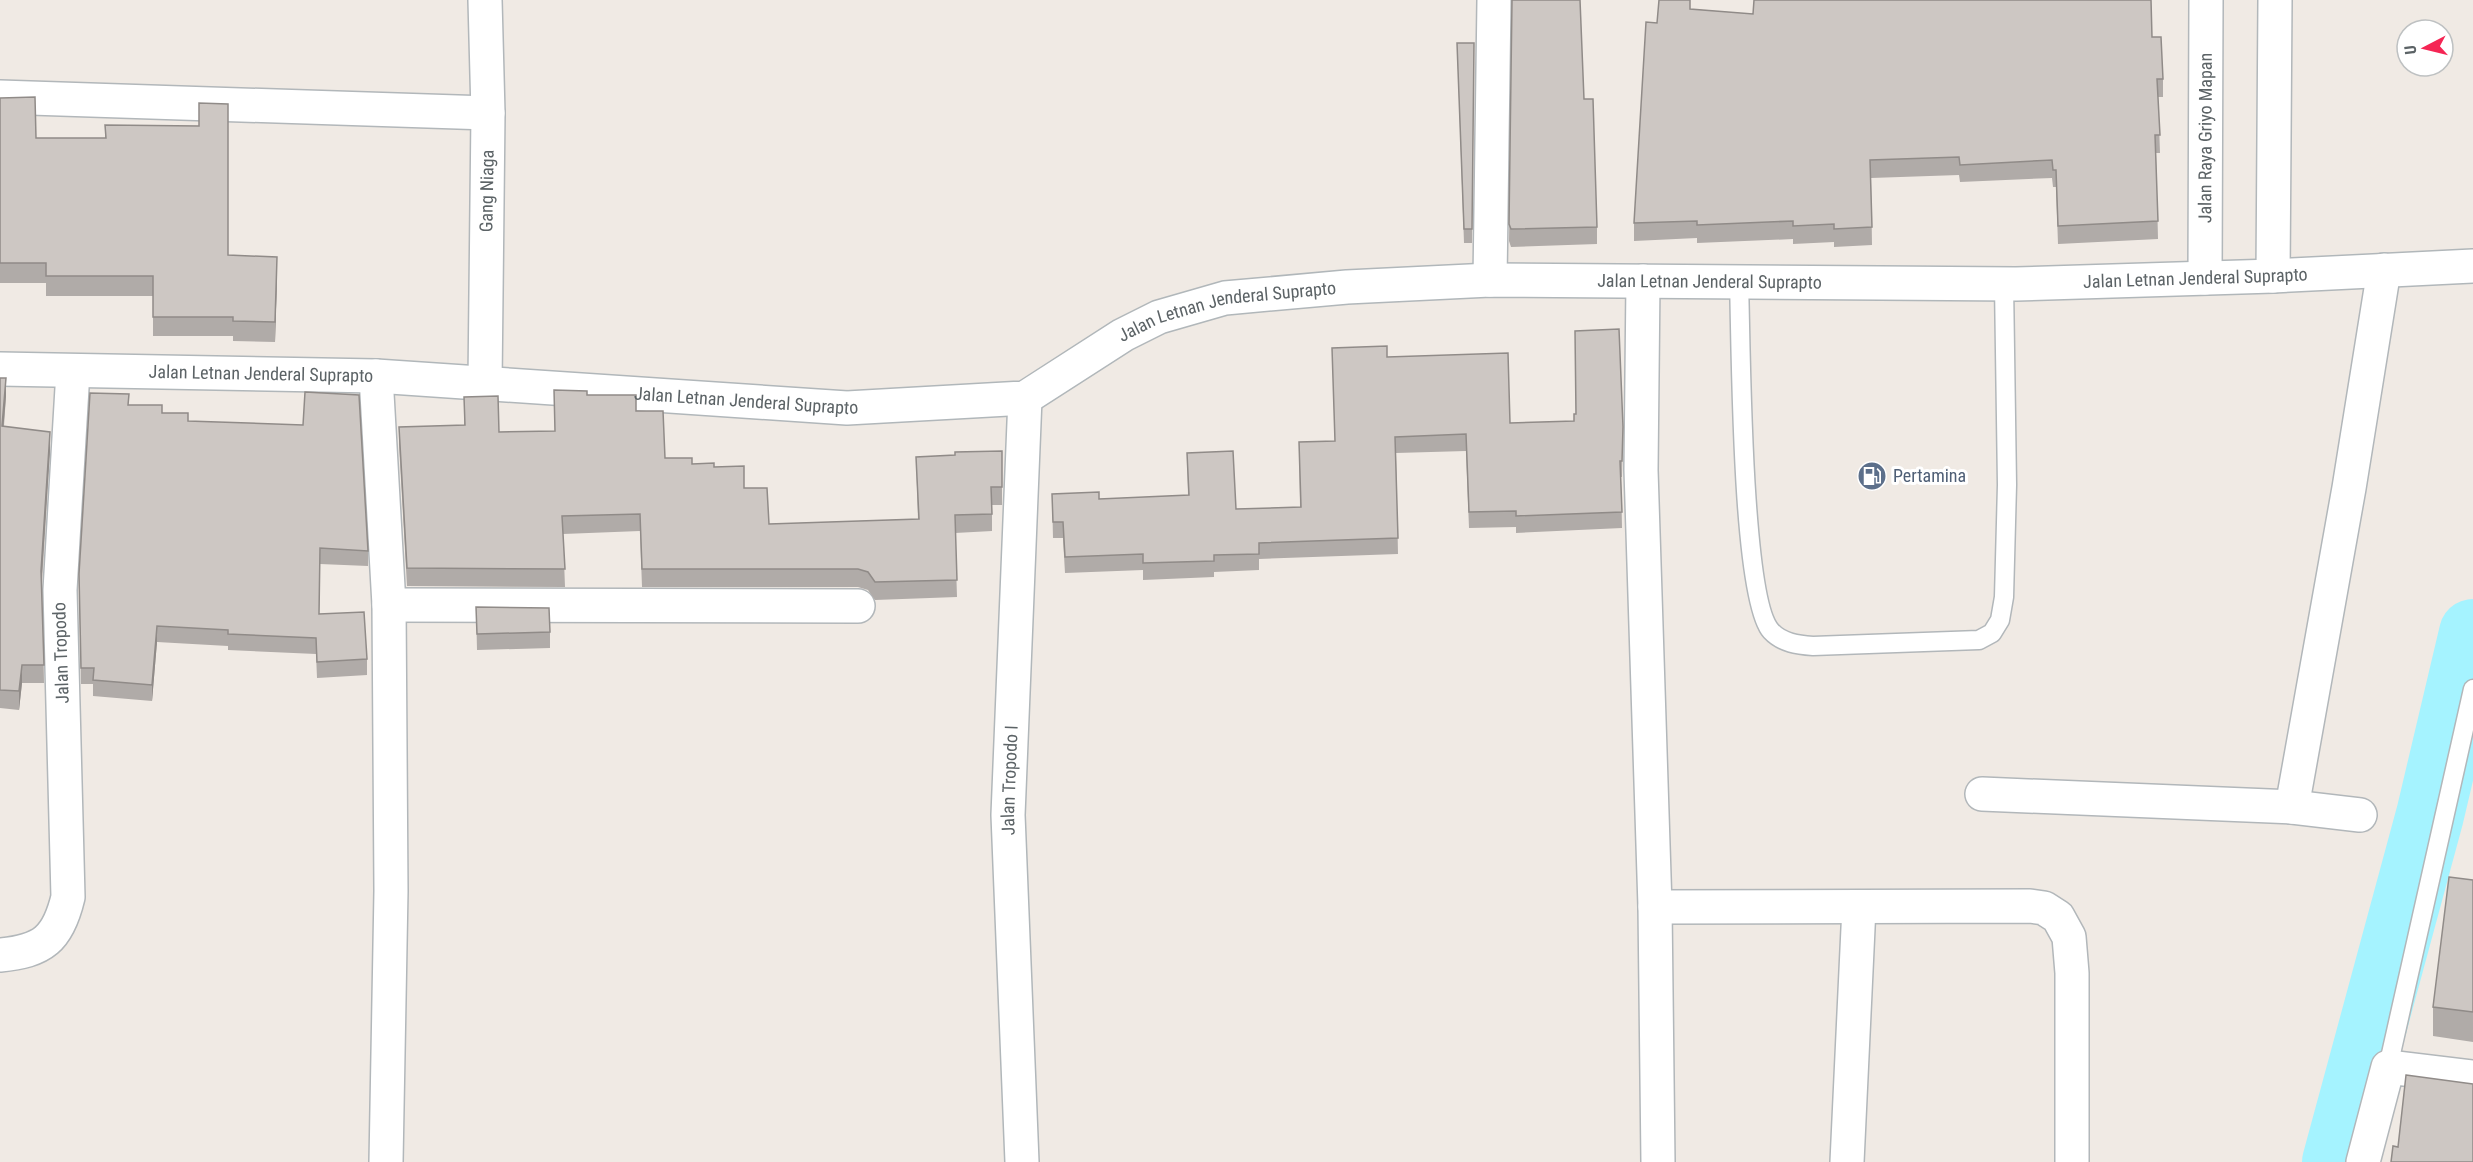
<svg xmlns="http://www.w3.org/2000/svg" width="2473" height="1162" viewBox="0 0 2473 1162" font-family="'Roboto Condensed',sans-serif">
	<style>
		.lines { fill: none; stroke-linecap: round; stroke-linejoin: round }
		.river { stroke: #a5f3ff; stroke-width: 68 }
		.lane-casing { stroke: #b2b7ba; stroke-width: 21 }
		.street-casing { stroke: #b2b7ba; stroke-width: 36 }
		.secondary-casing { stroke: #b1b7ba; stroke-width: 36 }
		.lane { stroke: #fff; stroke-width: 18 }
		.street { stroke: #fff; stroke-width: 33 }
		.secondary { stroke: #fff; stroke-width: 33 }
		.wall { fill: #b0aba8 }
		.shaded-wall { fill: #908b88 }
		.building { fill: #cdc7c3; stroke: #908b88; stroke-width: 1.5 }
		.labels { text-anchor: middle; stroke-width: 6; stroke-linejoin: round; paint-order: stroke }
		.street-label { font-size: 18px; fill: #5c6366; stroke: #fff }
		.service-label { font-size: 18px; fill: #4e5e75; stroke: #fff; text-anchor: start }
	</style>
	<rect width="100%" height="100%" fill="#f0eae4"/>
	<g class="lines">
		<path class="river" d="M 2336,1162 L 2430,815 L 2473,633"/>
		<g class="lane-casing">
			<path id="lane" d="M 1739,282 C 1741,339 1741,598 1771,631 C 1782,643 1798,645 1813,646 L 1979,640 L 1992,633 L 2000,620 L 2004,597 L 2007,485 L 2004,284
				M 2388,1067 L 2473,689"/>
		</g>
		<g class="street-casing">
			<g id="street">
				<path d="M 485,0 L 488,113 L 485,383"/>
				<path d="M 0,97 L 488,113"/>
				<path d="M 2273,276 L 2275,0"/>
				<path id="s1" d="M 2205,278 L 2206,0"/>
				<path d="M 1490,280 L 1494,0"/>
				<path d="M 1643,281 L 1641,470 L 1655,907 L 1658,1162"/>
				<path d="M 376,376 L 389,605 L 391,891 L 386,1162"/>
				<path d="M 389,605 L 858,606"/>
				<path d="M 1982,794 L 2292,807 L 2360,815"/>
				<path d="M 2292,807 L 2349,488 L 2384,270"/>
				<path d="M 1655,907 L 2030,906 L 2044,908 L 2058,917 L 2069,937 L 2072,973 L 2072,1162"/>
				<path d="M 0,955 C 43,951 58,939 68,897 L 60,590 L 73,371"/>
				<path d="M 1847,1162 L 1859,907"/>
				<path d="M 2363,1162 L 2388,1067 L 2473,1077"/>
			</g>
		</g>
		<g class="secondary-casing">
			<g id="secondary">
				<path id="s2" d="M 0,369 L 376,376 L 847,408 L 1025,398 L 1123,335 L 1159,317 L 1225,298 L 1347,287 L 1490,280 L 2016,284 L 2273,276 L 2473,266"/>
				<path id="s3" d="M 1022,1162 L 1008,815 L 1025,398"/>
			</g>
		</g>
		<use href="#lane" class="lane"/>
		<use href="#street" class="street"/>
		<use href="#secondary" class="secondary"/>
	</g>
	<path class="wall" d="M 1513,0 L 1584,99 L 1597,227 L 1597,244 L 1511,247 L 1509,241 Z
		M 1691,9 L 1753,14 L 2152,37 L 2163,79 L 2163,97 L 2158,97 L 2160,153 L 2156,153 L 2158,239 L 2058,244 L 2056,187 L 2053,187 L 2052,178 L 1960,182 L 1959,175 L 1871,178 L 1872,245 L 1834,247 L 1834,242 L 1793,244 L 1793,239 L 1697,243 L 1697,238 L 1634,241 L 1634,223 L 1657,23 Z
		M 1457,43 L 1474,43 L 1472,243 L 1464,243 Z
		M 0,98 L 36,138 L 105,138 L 105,125 L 228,255 L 277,276 L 275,342 L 233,341 L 233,336 L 153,336 L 153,296 L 46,296 L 46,283 L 0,283 Z
		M 1332,348 L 1387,357 L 1510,423 L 1623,427 L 1622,477 L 1621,477 L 1622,528 L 1516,533 L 1516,527 L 1469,528 L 1466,451 L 1396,453 L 1398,554 L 1259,559 L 1259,570 L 1214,572 L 1214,577 L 1143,580 L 1143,570 L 1065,573 L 1063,538 L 1053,538 L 1052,494 L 1099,499 L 1188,495 L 1187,453 L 1236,509 L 1300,507 L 1299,442 L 1335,441 Z
		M 0,378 L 6,396 L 4,426 L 50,450 L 42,583 L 44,683 L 22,683 L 19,710 L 0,708 Z
		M 554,390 L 587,395 L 636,411 L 665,458 L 692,464 L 714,467 L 744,488 L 769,524 L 918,519 L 916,457 L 955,455 L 1002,451 L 1002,505 L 992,505 L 992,531 L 955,533 L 957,597 L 875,600 L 868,590 L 858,587 L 642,587 L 640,531 L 563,534 L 565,587 L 407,586 L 399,445 L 399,427 L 464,425 L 464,397 L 499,432 L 555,431 Z
		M 129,405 L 162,413 L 188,421 L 368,551 L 368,566 L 320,564 L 319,614 L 367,659 L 367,675 L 317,678 L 316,654 L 228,650 L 228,646 L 157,642 L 152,701 L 93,696 L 93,684 L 81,684 L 79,590 Z
		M 476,607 L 550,632 L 550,648 L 477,650 Z
		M 2473,880 L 2473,1042 L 2433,1036 L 2433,1007 Z"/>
	<path class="shaded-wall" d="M 277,257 L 277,276 L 275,342 L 275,322 Z
		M 6,378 L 6,396 L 2,444 L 2,426 Z
		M 50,432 L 50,450 L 41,589 L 41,571 Z
		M 157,626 L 157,642 L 152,701 L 152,685 Z
		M 22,665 L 22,683 L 19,710 L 19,691 Z"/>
	<path class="building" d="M 1512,0 L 1580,0 L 1584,99 L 1593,99 L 1597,227 L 1511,229 L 1509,224 Z
		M 1659,0 L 1690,0 L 1690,9 L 1753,14 L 1754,0 L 2151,0 L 2152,37 L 2161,37 L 2163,79 L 2157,79 L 2160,135 L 2155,135 L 2158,221 L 2058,226 L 2056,170 L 2053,170 L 2052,160 L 1960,165 L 1959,157 L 1870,160 L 1872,227 L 1834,229 L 1834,224 L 1793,226 L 1793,221 L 1697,225 L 1697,221 L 1634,223 L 1646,22 L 1657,23 Z
		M 1457,43 L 1474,43 L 1472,229 L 1464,229 Z
		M 35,97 L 36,138 L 106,138 L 105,125 L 199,126 L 199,103 L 228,104 L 228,255 L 277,257 L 275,322 L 233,321 L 233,317 L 153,317 L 153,276 L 46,276 L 46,263 L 0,263 L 0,98 Z
		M 1619,329 L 1623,427 L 1622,461 L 1620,461 L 1622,512 L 1516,516 L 1516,511 L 1469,512 L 1466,434 L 1395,437 L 1398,538 L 1259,543 L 1259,554 L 1214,555 L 1214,561 L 1143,563 L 1143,554 L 1065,557 L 1063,522 L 1053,522 L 1052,494 L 1099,492 L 1099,499 L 1189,495 L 1187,453 L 1233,451 L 1236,509 L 1301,507 L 1299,442 L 1335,441 L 1332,348 L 1387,346 L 1387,357 L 1508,353 L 1510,423 L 1574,421 L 1574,414 L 1576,414 L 1575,331 Z
		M 0,378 L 6,378 L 2,426 L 50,432 L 41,571 L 44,665 L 22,665 L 19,691 L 0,690 Z
		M 554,390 L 587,391 L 587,395 L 636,395 L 636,411 L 663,411 L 665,458 L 692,458 L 692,464 L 714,463 L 714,467 L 744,466 L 744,488 L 767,488 L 769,524 L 919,519 L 916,457 L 955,455 L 955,452 L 1002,451 L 1002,487 L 991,487 L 992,514 L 955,515 L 957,580 L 875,582 L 868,572 L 858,569 L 642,569 L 640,514 L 562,516 L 565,569 L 407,568 L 399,427 L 465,425 L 464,397 L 498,396 L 499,432 L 555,431 Z
		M 305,392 L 359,395 L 368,551 L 320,548 L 319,614 L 364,612 L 367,659 L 317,662 L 316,638 L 228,634 L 228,630 L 157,626 L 152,685 L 93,680 L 94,668 L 81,668 L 79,574 L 90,393 L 129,394 L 128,405 L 162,405 L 162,413 L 188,413 L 188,421 L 303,425 Z
		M 476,607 L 549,608 L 550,632 L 477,634 Z
		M 2449,877 L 2473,880 L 2473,1012 L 2433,1007 Z
		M 2406,1075 L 2473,1084 L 2473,1162 L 2391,1162 L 2393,1146 L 2398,1147 Z"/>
	<defs>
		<g id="fuel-disc" transform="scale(1.5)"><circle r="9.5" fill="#5c6f8a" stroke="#fff"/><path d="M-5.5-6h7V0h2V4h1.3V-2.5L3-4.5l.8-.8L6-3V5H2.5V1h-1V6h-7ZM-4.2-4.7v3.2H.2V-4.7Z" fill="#fff"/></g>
	</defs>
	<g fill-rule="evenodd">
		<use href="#fuel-disc" x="1872" y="476"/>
	</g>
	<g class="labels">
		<g class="street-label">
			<text dy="6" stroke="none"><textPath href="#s1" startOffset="140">Jalan Raya Griyo Mapan</textPath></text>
			<text transform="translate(487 191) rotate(-89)" y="6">Gang Niaga</text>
			<text dy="6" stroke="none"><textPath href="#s2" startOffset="2223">Jalan Letnan Jenderal Suprapto</textPath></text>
			<text dy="6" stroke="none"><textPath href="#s2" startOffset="1737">Jalan Letnan Jenderal Suprapto</textPath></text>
			<text dy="6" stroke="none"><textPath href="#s2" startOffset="1251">Jalan Letnan Jenderal Suprapto</textPath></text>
			<text dy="6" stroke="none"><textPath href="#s2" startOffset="261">Jalan Letnan Jenderal Suprapto</textPath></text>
			<text dy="6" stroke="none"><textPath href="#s2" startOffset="747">Jalan Letnan Jenderal Suprapto</textPath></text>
			<text transform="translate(61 653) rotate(-92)" y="6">Jalan Tropodo</text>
			<text dy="6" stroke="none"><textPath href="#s3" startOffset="382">Jalan Tropodo I</textPath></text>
		</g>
		<g class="service-label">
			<text x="1893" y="482">Pertamina</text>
		</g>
	</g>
	<g transform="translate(2425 48) rotate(263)"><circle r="28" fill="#ffffff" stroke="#bec1c2" stroke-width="1.5"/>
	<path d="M0-4.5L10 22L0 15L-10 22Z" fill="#f52554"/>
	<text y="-9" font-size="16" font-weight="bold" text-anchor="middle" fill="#5c6366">U</text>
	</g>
</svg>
